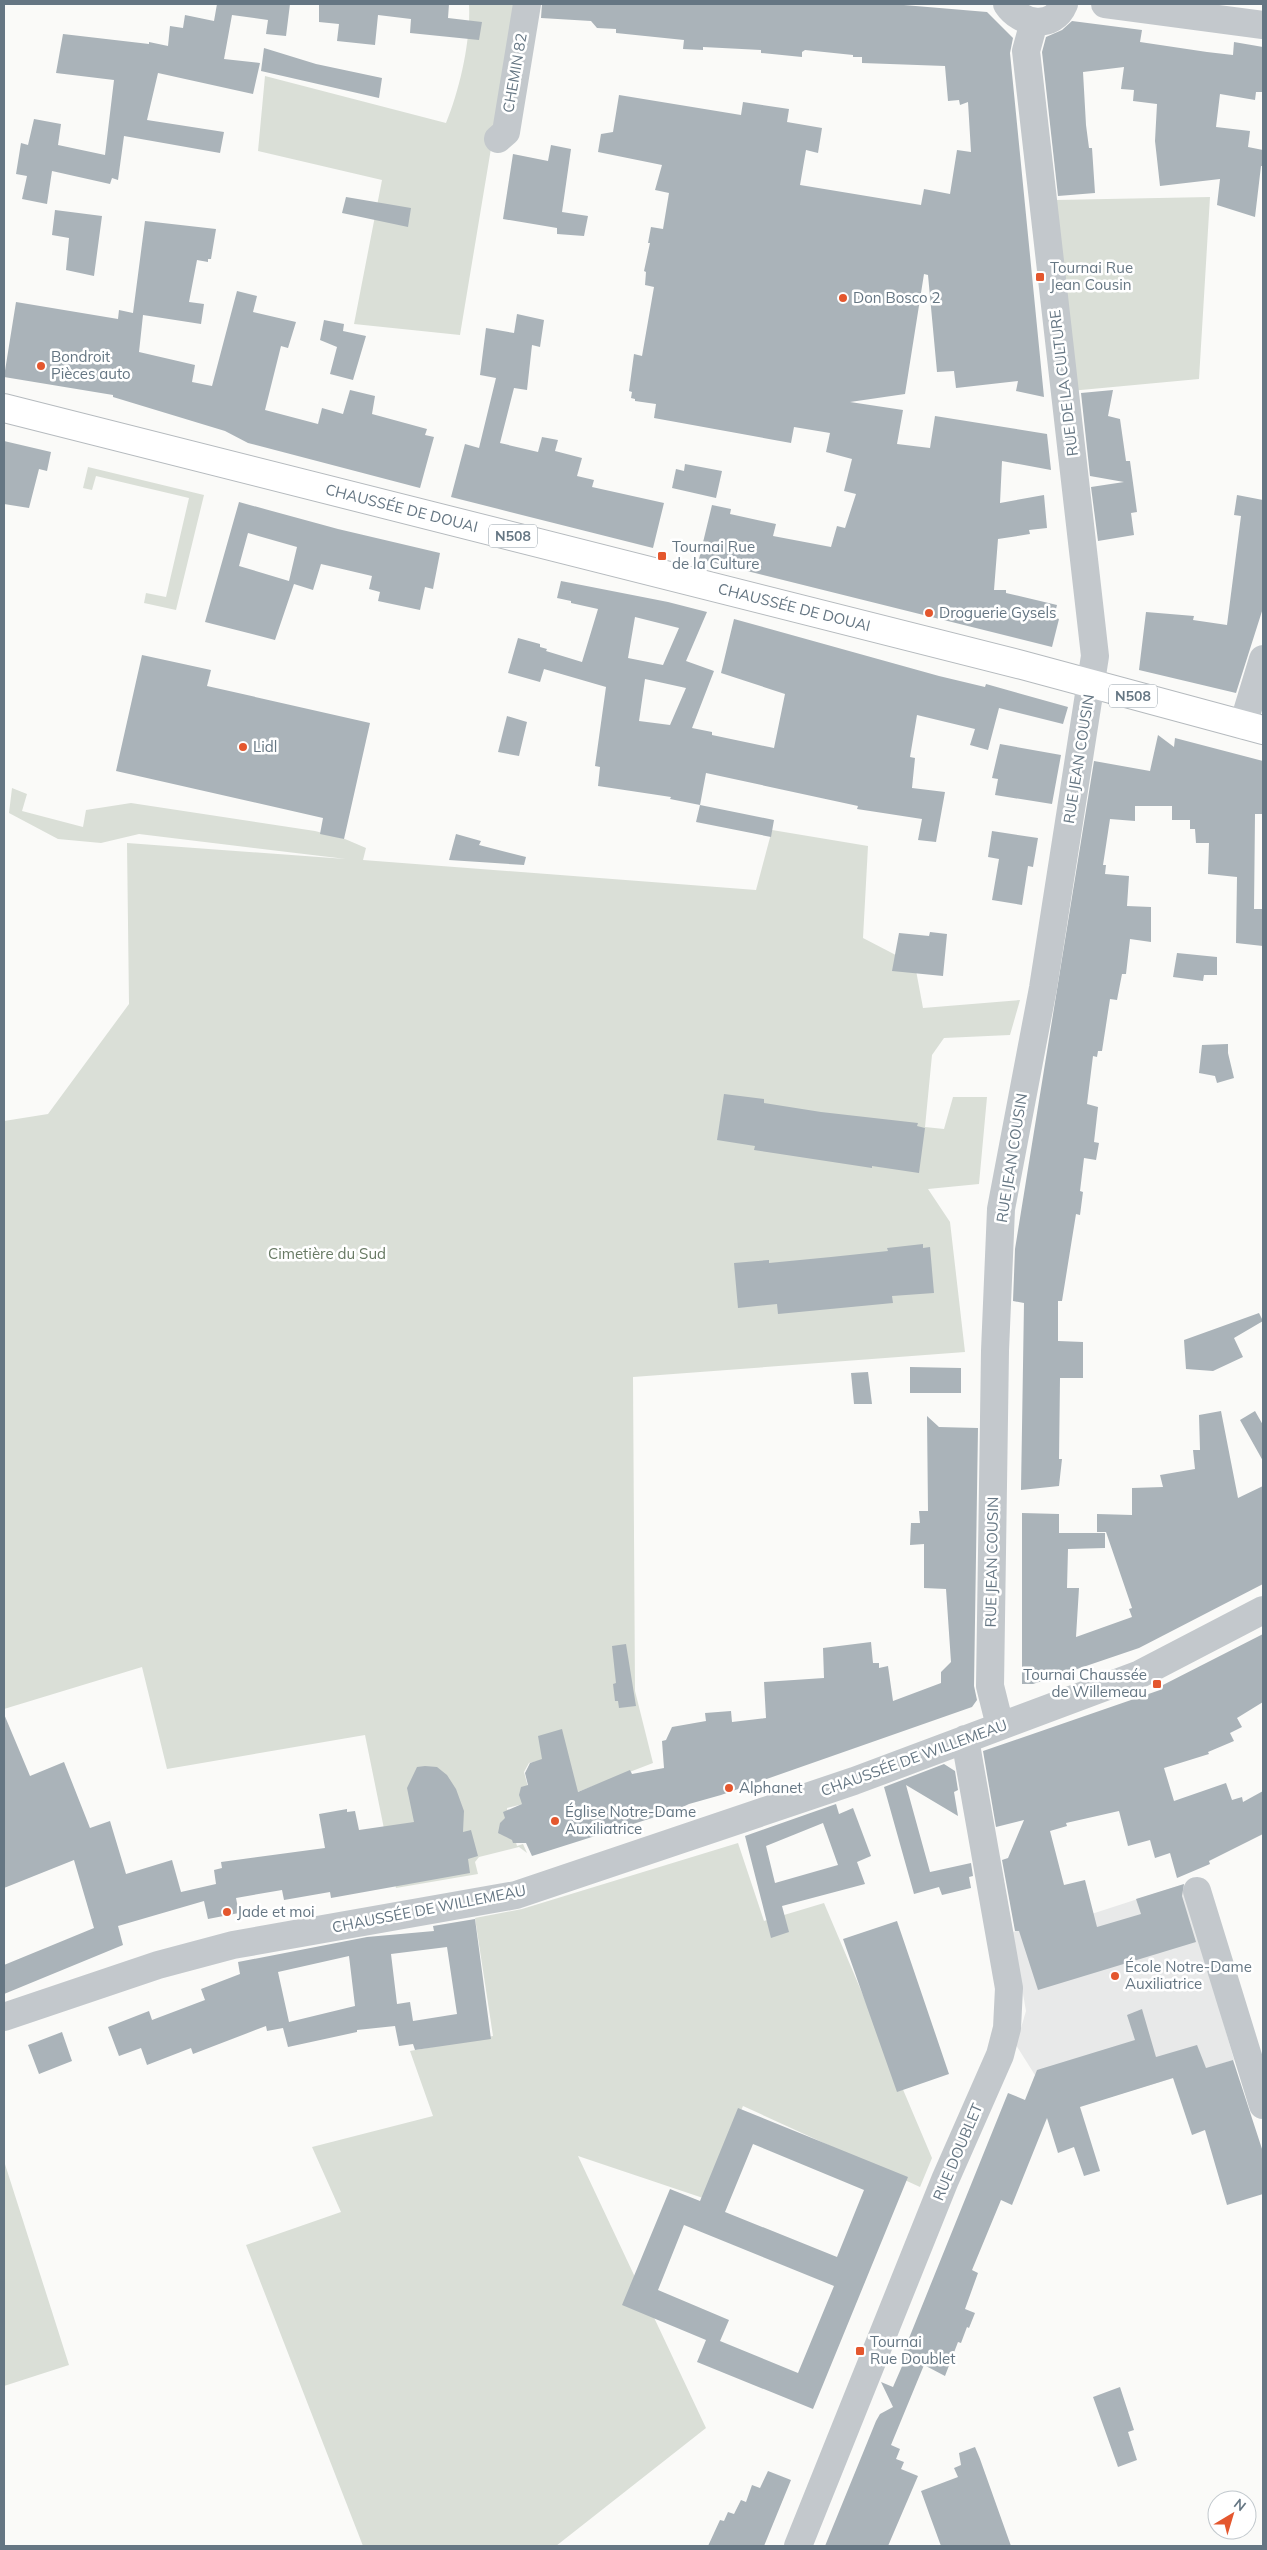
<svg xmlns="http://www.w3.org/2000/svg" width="1267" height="2550" viewBox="0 0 1267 2550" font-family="Mulish,sans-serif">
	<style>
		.built { fill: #e8e9e9 }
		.green { fill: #dadfd7 }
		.building { fill: #aab3b9; fill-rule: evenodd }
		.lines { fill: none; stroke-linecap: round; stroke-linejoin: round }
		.major-casing { stroke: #b5babe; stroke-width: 30 }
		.minor { stroke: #c3c8cc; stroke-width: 28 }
		.major { stroke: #fff; stroke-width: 28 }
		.poi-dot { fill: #e4572e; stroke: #fff; stroke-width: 2 }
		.labels { text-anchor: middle; stroke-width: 5; stroke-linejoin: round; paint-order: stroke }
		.shield { fill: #fff; stroke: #939fa8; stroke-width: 1 }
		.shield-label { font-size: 14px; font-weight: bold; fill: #657683 }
		.street-label { font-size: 15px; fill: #657683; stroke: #fff }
		.poi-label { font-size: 15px; fill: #657683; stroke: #fff; text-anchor: start }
		.park-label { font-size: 15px; fill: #687a64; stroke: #fff }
	</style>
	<rect width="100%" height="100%" fill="#fafaf8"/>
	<path class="built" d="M 1184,1884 L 1234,2060 L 1080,2106 L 1045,2091 L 1016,2045 L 1026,2011 L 1012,1932 L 1070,1921 Z"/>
	<path class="green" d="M 469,4 L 515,4 L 460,335 L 354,324 L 382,180 L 258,151 L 265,76 L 446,123 C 460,89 471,40 469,4 Z
		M 1210,197 L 1199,379 L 1070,391 L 1055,200 Z
		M 88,467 L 204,495 L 176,610 L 144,603 L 146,593 L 166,597 L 189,498 L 96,476 L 92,490 L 83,488 Z
		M 12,788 L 27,794 L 22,811 L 83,827 L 86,810 L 131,803 L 315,831 L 345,839 L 366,848 L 363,860 L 756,890 L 772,830 L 868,846 L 863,938 L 915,965 L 923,1008 L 1020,1000 L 1010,1035 L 944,1038 L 932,1055 L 925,1127 L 944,1129 L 953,1097 L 987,1097 L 979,1184 L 928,1189 L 950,1222 L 965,1352 L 633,1377 L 635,1691 L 653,1763 L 575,1793 L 542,1760 L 529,1763 L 524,1772 L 528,1787 L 523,1804 L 507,1808 L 509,1819 L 503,1832 L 506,1837 L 515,1839 L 517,1846 L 523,1844 L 527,1853 L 519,1847 L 479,1857 L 475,1862 L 478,1874 L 396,1888 L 365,1735 L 167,1769 L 142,1667 L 4,1709 L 4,1121 L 48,1114 L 129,1004 L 127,843 L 346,859 L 139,834 L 101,843 L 58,839 L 9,813 Z
		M 738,1843 L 764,1921 L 824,1903 L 932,2158 L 920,2187 L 743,2106 L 703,2198 L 578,2156 L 706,2428 L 556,2546 L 363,2546 L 246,2245 L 341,2212 L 312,2147 L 433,2116 L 410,2051 L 493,2036 L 475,1918 L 522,1909 Z
		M 4,2161 L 69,2365 L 4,2386 Z"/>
	<path class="building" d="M 217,4 L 290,4 L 286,36 L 266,34 L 268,20 L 232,15 L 224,59 L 260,63 L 253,94 L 158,73 L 147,120 L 224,132 L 220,153 L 124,136 L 118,180 L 112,178 L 110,184 L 52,171 L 47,204 L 22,199 L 27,176 L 16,174 L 21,143 L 28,145 L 34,119 L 61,124 L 58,145 L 105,155 L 114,80 L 56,73 L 63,34 L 149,44 L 149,42 L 168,46 L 170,26 L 183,28 L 185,15 L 214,21 Z
		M 319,4 L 449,4 L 448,18 L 482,22 L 479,40 L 410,33 L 411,19 L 378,15 L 375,45 L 337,41 L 339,24 L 319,22 Z
		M 542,4 L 892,4 L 987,12 L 1013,38 L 1010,53 L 1044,397 L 1016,391 L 1018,381 L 956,388 L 954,371 L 937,372 L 928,275 L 924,274 L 905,394 L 850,402 L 903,410 L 897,444 L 930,448 L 935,416 L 1047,434 L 1051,470 L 1002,461 L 1000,503 L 1044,495 L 1047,528 L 1029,530 L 1030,534 L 998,539 L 994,590 L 1006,590 L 1006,593 L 1057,605 L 1054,617 L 1059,619 L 1052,647 L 699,559 L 712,505 L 731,509 L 730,514 L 776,524 L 773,536 L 831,547 L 837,526 L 845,528 L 856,494 L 844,491 L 852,459 L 826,452 L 830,433 L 794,427 L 791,443 L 654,418 L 656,404 L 635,401 L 635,399 L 631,398 L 632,392 L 629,391 L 634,354 L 642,356 L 654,287 L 645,285 L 646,272 L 644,271 L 650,243 L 648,243 L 651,227 L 663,229 L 669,193 L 655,190 L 662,165 L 598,152 L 601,134 L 613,132 L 619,95 L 741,115 L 743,102 L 789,109 L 787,122 L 822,128 L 818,153 L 806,150 L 800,185 L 921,205 L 924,189 L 950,194 L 957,150 L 971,152 L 968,102 L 960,105 L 959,100 L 948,101 L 945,66 L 862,63 L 862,57 L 853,57 L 853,55 L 805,50 L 802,52 L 802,57 L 761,53 L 761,50 L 703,47 L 703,50 L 683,49 L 684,40 L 616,33 L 616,29 L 597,28 L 591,21 L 541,18 Z
		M 1072,21 L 1142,30 L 1140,42 L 1207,52 L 1233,55 L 1234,42 L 1263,47 L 1263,92 L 1256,92 L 1255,100 L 1220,94 L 1216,127 L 1250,131 L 1248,147 L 1263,150 L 1263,166 L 1261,166 L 1255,217 L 1217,205 L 1220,179 L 1160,186 L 1155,141 L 1157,104 L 1133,101 L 1134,90 L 1121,89 L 1124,67 L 1083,72 L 1086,125 L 1089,148 L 1092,148 L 1095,193 L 1058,196 L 1042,52 L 1046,37 L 1062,30 Z
		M 264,48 L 316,64 L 382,78 L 379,98 L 261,71 Z
		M 551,145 L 571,149 L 562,212 L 588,216 L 584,236 L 557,234 L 557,228 L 503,219 L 513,154 L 548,161 Z
		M 346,197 L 411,208 L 408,227 L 342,213 Z
		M 55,210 L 102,216 L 94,276 L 66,270 L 69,238 L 52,235 Z
		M 145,221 L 216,229 L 211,259 L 208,259 L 208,262 L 197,260 L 189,302 L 204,304 L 201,324 L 143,315 L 139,352 L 195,365 L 192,382 L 212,386 L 237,291 L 257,296 L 253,312 L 296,322 L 288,348 L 281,346 L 265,410 L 318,424 L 322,408 L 343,414 L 350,390 L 375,396 L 372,414 L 427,429 L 425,435 L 434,437 L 420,488 L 248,443 L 225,431 L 113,397 L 113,395 L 4,377 L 16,302 L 118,319 L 119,310 L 133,313 Z
		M 517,314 L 544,320 L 540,347 L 532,345 L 527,390 L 514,388 L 500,443 L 538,452 L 542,437 L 558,440 L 555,451 L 582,458 L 577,476 L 594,480 L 592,487 L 664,503 L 653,548 L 451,497 L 465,444 L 479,448 L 496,378 L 480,375 L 486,328 L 514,333 Z
		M 324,320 L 344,324 L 343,331 L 366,336 L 353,380 L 330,374 L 337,347 L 320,340 Z
		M 1113,390 L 1108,416 L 1120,419 L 1126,461 L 1130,461 L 1137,512 L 1131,513 L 1134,535 L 1098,541 L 1091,487 L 1124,482 L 1090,476 L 1081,393 Z
		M 4,441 L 51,452 L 47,471 L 39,469 L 29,508 L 4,504 Z
		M 685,464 L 722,471 L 716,498 L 672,488 L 676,469 L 684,471 Z
		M 1237,495 L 1263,500 L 1263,608 L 1236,693 L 1139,670 L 1146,612 L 1194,616 L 1193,620 L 1227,625 L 1241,516 L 1234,515 Z
		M 239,502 L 338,529 L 440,553 L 433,589 L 425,587 L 420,610 L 378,601 L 380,592 L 369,589 L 372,576 L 321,564 L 313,590 L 294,584 L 275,640 L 205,622 ZM 248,533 L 297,547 L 289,581 L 239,566 Z
		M 561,581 L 668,602 L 707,612 L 686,661 L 714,671 L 692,728 L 712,732 L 712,735 L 774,748 L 785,694 L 721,673 L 734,619 L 939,676 L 985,687 L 986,684 L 1068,707 L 1063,724 L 999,708 L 988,750 L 970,745 L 975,729 L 917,715 L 910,757 L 915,758 L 912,788 L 945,792 L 936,842 L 918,840 L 922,819 L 857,809 L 858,806 L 706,773 L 700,805 L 670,799 L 671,797 L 598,786 L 600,767 L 595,766 L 606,687 L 544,669 L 540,682 L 508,673 L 518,638 L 540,644 L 540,647 L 547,649 L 546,651 L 582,662 L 598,609 L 571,603 L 571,601 L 557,598 ZM 635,617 L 679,628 L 663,665 L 628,658 ZM 645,679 L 686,688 L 670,725 L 639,721 Z
		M 142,655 L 211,670 L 207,686 L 370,723 L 344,839 L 320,834 L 323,818 L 116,771 Z
		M 507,716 L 527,722 L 519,756 L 498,752 Z
		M 1158,735 L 1174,747 L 1175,738 L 1263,761 L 1263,814 L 1255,814 L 1254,909 L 1263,909 L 1263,946 L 1236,943 L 1237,877 L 1208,874 L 1209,843 L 1196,843 L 1195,829 L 1190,829 L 1190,820 L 1172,820 L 1172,806 L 1135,806 L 1135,821 L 1110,819 L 1103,865 L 1106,865 L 1105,874 L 1129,876 L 1127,906 L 1151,907 L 1151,942 L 1130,939 L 1126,974 L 1122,974 L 1117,1000 L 1110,999 L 1102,1051 L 1098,1051 L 1097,1057 L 1093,1056 L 1087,1104 L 1098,1107 L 1094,1142 L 1099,1143 L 1096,1160 L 1084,1158 L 1080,1191 L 1083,1192 L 1080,1215 L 1076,1214 L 1062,1301 L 1058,1301 L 1058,1341 L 1083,1342 L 1083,1378 L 1060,1378 L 1059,1459 L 1062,1459 L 1059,1486 L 1021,1490 L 1024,1303 L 1013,1301 L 1015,1249 L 1094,761 L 1150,771 Z
		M 1000,744 L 1061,755 L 1052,804 L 995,795 L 998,779 L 992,778 Z
		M 700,805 L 774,820 L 771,837 L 696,822 Z
		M 992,831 L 1038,838 L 1033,867 L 1028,866 L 1022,905 L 992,900 L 999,859 L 988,857 Z
		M 456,834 L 481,841 L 479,845 L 526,857 L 524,865 L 449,860 Z
		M 930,932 L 947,934 L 943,976 L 892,971 L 899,933 L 929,936 Z
		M 1177,953 L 1217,957 L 1217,975 L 1204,975 L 1203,981 L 1173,977 Z
		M 1228,1044 L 1228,1053 L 1234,1078 L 1217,1083 L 1215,1076 L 1199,1073 L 1202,1045 Z
		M 724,1094 L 764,1099 L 764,1103 L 821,1112 L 918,1123 L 917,1126 L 925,1128 L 919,1173 L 872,1166 L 872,1168 L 754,1150 L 755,1146 L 717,1140 Z
		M 923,1244 L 923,1248 L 930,1247 L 934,1293 L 892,1296 L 893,1303 L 778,1314 L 777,1304 L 738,1308 L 734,1263 L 769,1260 L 769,1263 L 831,1257 L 888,1251 L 887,1248 Z
		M 1259,1313 L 1263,1321 L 1234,1338 L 1243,1357 L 1213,1371 L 1186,1369 L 1184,1340 Z
		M 910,1367 L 961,1368 L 961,1393 L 910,1393 Z
		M 868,1372 L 872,1404 L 854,1404 L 851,1373 Z
		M 1221,1411 L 1238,1498 L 1263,1486 L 1263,1584 L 1139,1648 L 1033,1684 L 1022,1684 L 1022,1513 L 1059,1514 L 1059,1533 L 1105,1533 L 1105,1548 L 1068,1549 L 1067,1588 L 1079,1588 L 1076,1637 L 1132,1617 L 1129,1609 L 1132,1608 L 1106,1532 L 1097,1532 L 1097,1514 L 1132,1515 L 1132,1488 L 1163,1487 L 1160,1475 L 1195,1469 L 1193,1450 L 1200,1450 L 1199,1415 Z
		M 1255,1411 L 1263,1425 L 1263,1461 L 1240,1420 Z
		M 927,1416 L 939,1427 L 978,1428 L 974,1686 L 977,1700 L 972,1707 L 721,1795 L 689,1804 L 674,1811 L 532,1856 L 526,1843 L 513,1843 L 512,1840 L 498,1833 L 500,1823 L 505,1818 L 503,1812 L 522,1804 L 519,1795 L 521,1787 L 528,1785 L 525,1773 L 530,1763 L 542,1759 L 538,1736 L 562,1729 L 578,1792 L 630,1770 L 632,1774 L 664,1768 L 662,1741 L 666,1740 L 672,1727 L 706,1721 L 705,1713 L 731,1711 L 732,1722 L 766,1718 L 764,1682 L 824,1678 L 823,1648 L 871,1642 L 873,1663 L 879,1663 L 879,1668 L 888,1666 L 893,1701 L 941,1683 L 941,1672 L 951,1662 L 946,1589 L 924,1588 L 924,1544 L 910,1545 L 911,1523 L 920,1523 L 919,1511 L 928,1511 Z
		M 1263,1634 L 1263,1702 L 1237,1718 L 1242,1727 L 1230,1733 L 1234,1741 L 1208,1752 L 1209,1754 L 1164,1768 L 1174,1801 L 1226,1783 L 1232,1800 L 1242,1797 L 1243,1802 L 1263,1791 L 1263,1834 L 1209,1861 L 1210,1864 L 1177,1878 L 1170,1853 L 1155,1858 L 1150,1840 L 1128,1846 L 1119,1811 L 1066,1823 L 1067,1826 L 1050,1831 L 1064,1885 L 1085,1880 L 1097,1927 L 1141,1914 L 1136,1899 L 1184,1884 L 1182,1896 L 1196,1942 L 1038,1990 L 1019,1931 L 1015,1931 L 1002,1860 L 1008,1858 L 1024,1820 L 996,1827 L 983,1751 L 1160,1690 L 1159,1687 Z
		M 626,1644 L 636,1706 L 619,1708 L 618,1701 L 615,1701 L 613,1684 L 616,1683 L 612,1646 Z
		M 4,1714 L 30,1776 L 64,1762 L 90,1828 L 110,1821 L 126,1874 L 172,1860 L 181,1892 L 216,1884 L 214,1870 L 222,1868 L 221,1862 L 325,1848 L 319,1814 L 347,1809 L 347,1812 L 355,1811 L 359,1830 L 414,1822 L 407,1788 L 417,1767 L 425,1766 L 437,1767 L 447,1775 L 456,1789 L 464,1811 L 463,1832 L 471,1830 L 478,1856 L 468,1859 L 470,1873 L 331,1898 L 330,1892 L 284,1900 L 282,1890 L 236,1898 L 239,1913 L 208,1919 L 204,1901 L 118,1926 L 123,1945 L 4,1994 L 4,1965 L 94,1928 L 74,1860 L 4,1888 Z
		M 944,1764 L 955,1771 L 958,1790 L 954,1792 L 958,1816 L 906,1785 L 930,1872 L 971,1863 L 973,1876 L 969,1877 L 971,1888 L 942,1895 L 939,1887 L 914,1894 L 884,1787 Z
		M 836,1804 L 839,1814 L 853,1808 L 871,1856 L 857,1862 L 865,1884 L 782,1906 L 789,1932 L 771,1938 L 745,1836 ZM 823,1823 L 838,1865 L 775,1883 L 766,1846 Z
		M 475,1919 L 491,2039 L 415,2050 L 413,2044 L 399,2046 L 395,2026 L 357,2030 L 357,2032 L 288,2047 L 283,2028 L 267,2031 L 266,2026 L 193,2054 L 191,2048 L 147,2065 L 141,2048 L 119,2056 L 108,2027 L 149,2011 L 152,2020 L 205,2000 L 201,1989 L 240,1974 L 238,1962 L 367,1937 L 434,1931 L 433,1926 ZM 447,1947 L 457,2014 L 413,2021 L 410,2002 L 397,2004 L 391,1954 ZM 349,1956 L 355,2006 L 289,2022 L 278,1972 Z
		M 897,1921 L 949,2074 L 897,2092 L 843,1939 Z
		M 1142,2009 L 1156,2057 L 1197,2045 L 1206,2068 L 1233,2060 L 1263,2152 L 1263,2194 L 1227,2205 L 1205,2130 L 1192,2135 L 1173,2078 L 1080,2107 L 1100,2171 L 1084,2176 L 1074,2147 L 1058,2153 L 1047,2118 L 1012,2205 L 1001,2200 L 972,2270 L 978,2273 L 965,2309 L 975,2313 L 969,2328 L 967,2327 L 961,2343 L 958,2342 L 945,2376 L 924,2365 L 891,2445 L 900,2449 L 896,2459 L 904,2462 L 901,2469 L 918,2476 L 888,2546 L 825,2546 L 876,2421 L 880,2414 L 893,2407 L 881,2382 L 893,2387 L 903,2364 L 901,2358 L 1008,2093 L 1025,2100 L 1037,2070 L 1135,2040 L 1127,2015 Z
		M 62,2032 L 72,2061 L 39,2074 L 28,2045 Z
		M 738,2108 L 908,2177 L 813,2409 L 697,2362 L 706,2340 L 622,2305 L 670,2189 L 700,2201 ZM 753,2144 L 864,2190 L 837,2257 L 725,2212 ZM 684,2225 L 834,2286 L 798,2373 L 720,2341 L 729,2320 L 658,2290 Z
		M 1120,2387 L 1134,2430 L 1128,2432 L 1137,2460 L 1118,2467 L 1093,2397 Z
		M 975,2447 L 980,2459 L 1011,2546 L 941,2546 L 930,2516 L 921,2491 L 958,2477 L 954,2468 L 961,2465 L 959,2453 Z
		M 768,2471 L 791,2480 L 764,2546 L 708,2546 L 720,2520 L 724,2521 L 728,2512 L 734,2514 L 741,2500 L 746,2502 L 752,2485 L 760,2488 Z"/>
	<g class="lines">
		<g class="major-casing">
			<g id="major">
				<path id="s1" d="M 4,408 L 1022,665 L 1263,730"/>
			</g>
		</g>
		<path class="minor" d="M 1007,4 C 1020,24 1053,31 1064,4
			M 1105,4 L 1263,25
			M 498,139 L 506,132 L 527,4
			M 1243,725 L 1263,659
			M 1000,1726 L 990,1686 L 995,1351 L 1001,1209 L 1043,988 L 1095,656 L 1026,51 L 1034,22
			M 1197,1891 L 1263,2105
			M 4,2017 L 158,1965 L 233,1945 L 516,1895 L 854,1781 L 1140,1674 L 1263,1610
			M 798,2546 L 945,2180 L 1000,2055 L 1007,2028 L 1009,1988 L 965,1739"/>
		<use href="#major" class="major"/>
	</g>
	<g class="poi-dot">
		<rect x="1035" y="272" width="10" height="10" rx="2.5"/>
		<circle cx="843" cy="298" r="5"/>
		<circle cx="41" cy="366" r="5"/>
		<rect x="657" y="551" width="10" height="10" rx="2.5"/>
		<circle cx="929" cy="613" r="5"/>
		<circle cx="243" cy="747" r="5"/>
		<rect x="1152" y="1679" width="10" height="10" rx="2.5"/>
		<circle cx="729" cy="1788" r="5"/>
		<circle cx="555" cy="1821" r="5"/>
		<circle cx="227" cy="1912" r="5"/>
		<circle cx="1115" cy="1976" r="5"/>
		<rect x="855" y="2346" width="10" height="10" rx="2.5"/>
	</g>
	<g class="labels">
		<g class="shield">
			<rect x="489" y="524.5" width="48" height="23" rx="4"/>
			<rect x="1109" y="684.5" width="48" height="23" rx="4"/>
		</g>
		<g class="shield-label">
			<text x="513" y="541">N508</text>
			<text x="1133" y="701">N508</text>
		</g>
		<g class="street-label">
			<text transform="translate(515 73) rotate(-80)" y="5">CHEMIN 82</text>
			<text transform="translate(1064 383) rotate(-97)" y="5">RUE DE LA CULTURE</text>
			<text dy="5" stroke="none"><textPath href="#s1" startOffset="410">CHAUSSÉE DE DOUAI</textPath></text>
			<text dy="5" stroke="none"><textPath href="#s1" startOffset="815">CHAUSSÉE DE DOUAI</textPath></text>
			<text transform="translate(1079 759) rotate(-81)" y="5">RUE JEAN COUSIN</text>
			<text transform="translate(1012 1158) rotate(-81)" y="5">RUE JEAN COUSIN</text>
			<text transform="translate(992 1562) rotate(-89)" y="5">RUE JEAN COUSIN</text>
			<text transform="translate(914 1758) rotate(-20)" y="5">CHAUSSÉE DE WILLEMEAU</text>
			<text transform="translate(429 1909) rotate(-11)" y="5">CHAUSSÉE DE WILLEMEAU</text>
			<text transform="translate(958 2152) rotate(-67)" y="5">RUE DOUBLET</text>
		</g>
		<g class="poi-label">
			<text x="1050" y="273">Tournai Rue<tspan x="1050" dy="17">Jean Cousin</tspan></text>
			<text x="853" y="303">Don Bosco 2</text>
			<text x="51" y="362">Bondroit<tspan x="51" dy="17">Pièces auto</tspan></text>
			<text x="672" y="552">Tournai Rue<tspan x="672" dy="17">de la Culture</tspan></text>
			<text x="939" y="618">Droguerie Gysels</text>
			<text x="253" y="752">Lidl</text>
			<text x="1147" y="1680" text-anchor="end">Tournai Chaussée<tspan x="1147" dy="17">de Willemeau</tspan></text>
			<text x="739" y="1793">Alphanet</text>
			<text x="565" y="1817">Église Notre-Dame<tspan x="565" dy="17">Auxiliatrice</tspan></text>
			<text x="237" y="1917">Jade et moi</text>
			<text x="1125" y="1972">École Notre-Dame<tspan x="1125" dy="17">Auxiliatrice</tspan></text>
			<text x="870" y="2347">Tournai<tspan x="870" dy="17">Rue Doublet</tspan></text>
		</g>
		<g class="park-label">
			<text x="327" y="1259">Cimetière du Sud</text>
		</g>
	</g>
	<rect width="1267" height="2550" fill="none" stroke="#657683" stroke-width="10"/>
	<g transform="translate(1232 2515) rotate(38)"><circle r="24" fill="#ffffff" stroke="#c1c8cd"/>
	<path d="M0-4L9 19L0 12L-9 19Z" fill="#e4572e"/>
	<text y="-8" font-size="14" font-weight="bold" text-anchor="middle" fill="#657683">N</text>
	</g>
</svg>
